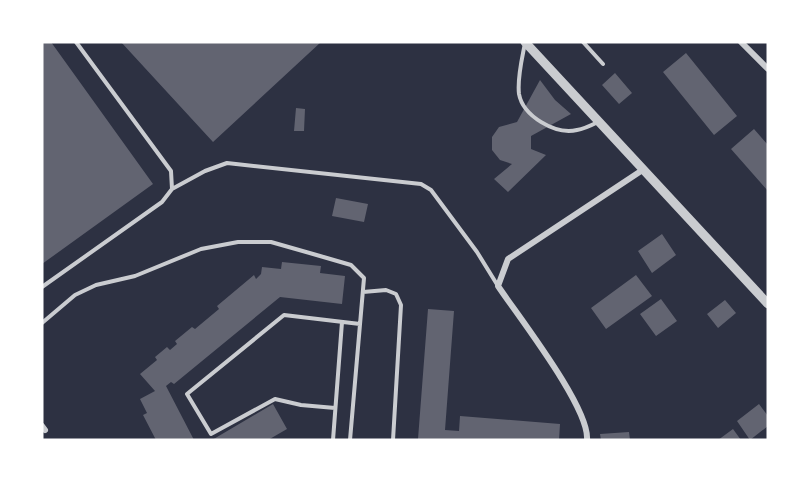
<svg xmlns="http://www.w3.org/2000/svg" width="810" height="482" viewBox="0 0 810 482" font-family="Quicksand,sans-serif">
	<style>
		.building { fill: #626471 }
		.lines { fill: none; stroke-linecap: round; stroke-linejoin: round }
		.service { stroke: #caccd0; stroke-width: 4 }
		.minor { stroke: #caccd0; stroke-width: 6 }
		.tertiary { stroke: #caccd0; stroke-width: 9 }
	</style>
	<rect width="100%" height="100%" fill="#2d3142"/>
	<path class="building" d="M 42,42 L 51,42 L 153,184 L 42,264 Z
		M 121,42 L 321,42 L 213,142 Z
		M 686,53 L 737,116 L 714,135 L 663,72 Z
		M 615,73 L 632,93 L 619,104 L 602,85 Z
		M 540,80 L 555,100 L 571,114 L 531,136 L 531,149 L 546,155 L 508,192 L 494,179 L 512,164 L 500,160 L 492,150 L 492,137 L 499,127 L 517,122 Z
		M 296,108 L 305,109 L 304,131 L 294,131 Z
		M 754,129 L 768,145 L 768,191 L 731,149 Z
		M 336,198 L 368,204 L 364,222 L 332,216 Z
		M 662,234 L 676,255 L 652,273 L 638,251 Z
		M 282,262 L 321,266 L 320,273 L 345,276 L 342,304 L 280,297 L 174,384 L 171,382 L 166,386 L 194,440 L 156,440 L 143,415 L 147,413 L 140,399 L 155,391 L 140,374 L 157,360 L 155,357 L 167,347 L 170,350 L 177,344 L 175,341 L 192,327 L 195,329 L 219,309 L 217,306 L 254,275 L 256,279 L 261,274 L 262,267 L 281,269 Z
		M 636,275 L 652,296 L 606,329 L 591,308 Z
		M 661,299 L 677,321 L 656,336 L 640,314 Z
		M 725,300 L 736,313 L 718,328 L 707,314 Z
		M 428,309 L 454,311 L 445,430 L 459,431 L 460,416 L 560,424 L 559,440 L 418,439 Z
		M 273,404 L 287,429 L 268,440 L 212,440 Z
		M 759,404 L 768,416 L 768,426 L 750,440 L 737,421 Z
		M 733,429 L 741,440 L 718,440 Z
		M 629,432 L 630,440 L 601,440 L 600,434 Z"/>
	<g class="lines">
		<path class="service" d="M 583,42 L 603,64
			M 525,43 C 522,59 517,78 519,94 C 523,116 555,135 577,130 C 584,129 592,125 598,122
			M 172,189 L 205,171 L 227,163 L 421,184 L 431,190 L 477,252 L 498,286
			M 42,287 L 162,202 L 172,189 L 171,171 L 76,42
			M 363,292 L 386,290 L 396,294 L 401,305 L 393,440
			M 42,323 L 75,295 L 96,285 L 135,276 L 201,249 L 238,242 L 271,242 L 320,256 L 351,265 L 364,278 L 350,440
			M 335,408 L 301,405 L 275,399 L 211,434 L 187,394 L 284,315 L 360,324
			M 333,440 L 342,322"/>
		<path class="minor" d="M 741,42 L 768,69
			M 42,426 L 45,430
			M 587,440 C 590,408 518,316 498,286 L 508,259 L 644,169"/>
		<path class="tertiary" d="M 525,42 L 768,304"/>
	</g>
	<rect width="810" height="482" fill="none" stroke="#ffffff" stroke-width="87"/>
</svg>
